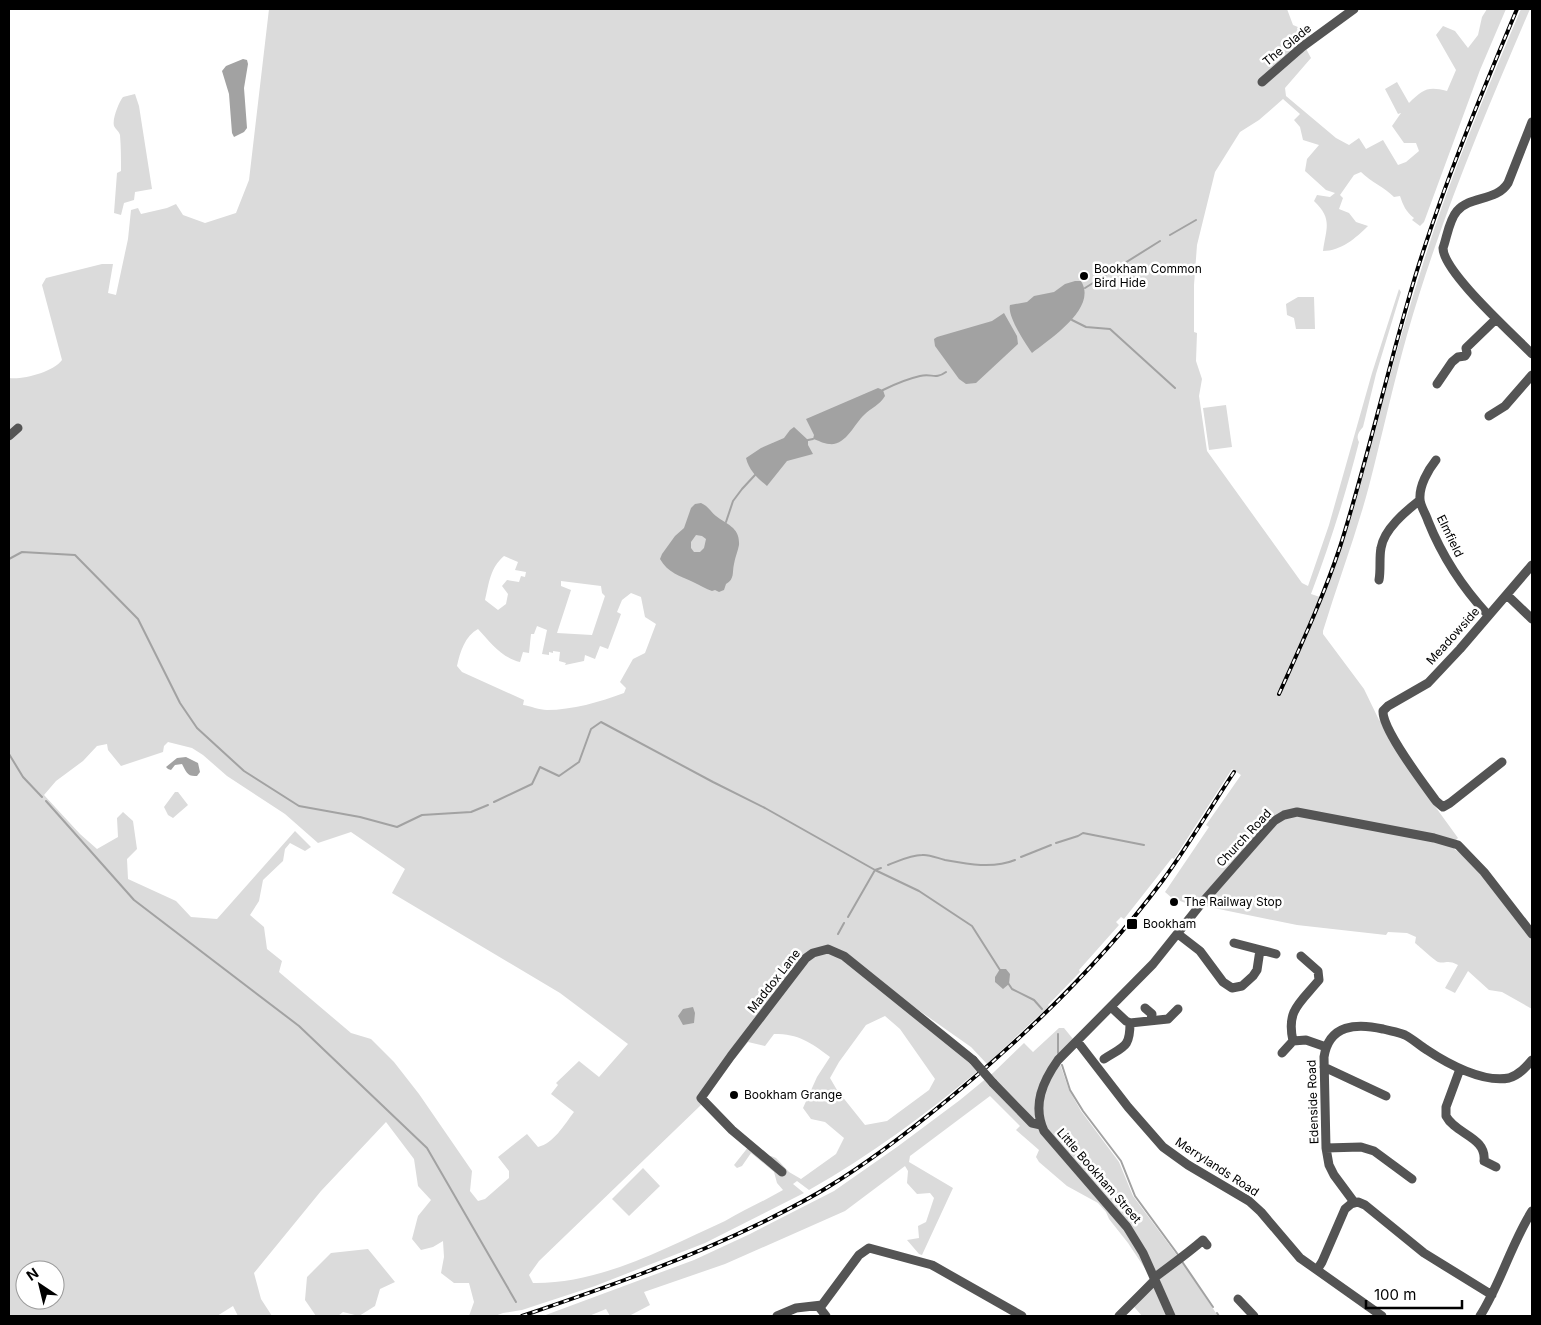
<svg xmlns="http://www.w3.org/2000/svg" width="1541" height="1325" viewBox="0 0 1541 1325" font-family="Inter,sans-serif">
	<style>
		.green { fill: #dbdbdb; fill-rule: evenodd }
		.water { fill: #a2a2a2; fill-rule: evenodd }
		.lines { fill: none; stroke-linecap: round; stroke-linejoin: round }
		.stream { stroke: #a2a2a2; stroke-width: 2 }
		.minor { stroke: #545454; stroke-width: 9 }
		.rail-casing { stroke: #000; stroke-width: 4 }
		.rail { stroke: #fff; stroke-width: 2; stroke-dasharray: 5.5; stroke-linecap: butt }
		.minor-bridge { stroke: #545454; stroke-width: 9 }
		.poi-dot { fill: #000; stroke: #fff; stroke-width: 2 }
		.labels { text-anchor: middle; stroke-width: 5; stroke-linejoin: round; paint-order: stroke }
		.street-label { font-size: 12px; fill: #000; stroke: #fff }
		.poi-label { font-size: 12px; fill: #000; stroke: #fff; text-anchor: start }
	</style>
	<rect width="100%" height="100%" fill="#fff"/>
	<path class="green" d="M 269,9 L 1287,9 L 1293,25 L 1305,30 L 1309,35 L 1308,40 L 1303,43 L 1311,58 L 1285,88 L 1286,96 L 1336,138 L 1349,145 L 1359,138 L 1366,149 L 1383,140 L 1398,165 L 1406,162 L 1419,151 L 1416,143 L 1404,143 L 1392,126 L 1401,113 L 1398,114 L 1385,89 L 1397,82 L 1409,103 C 1423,89 1428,86 1447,91 L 1456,70 L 1436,35 L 1443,26 L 1455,31 L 1468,48 L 1478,35 L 1482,17 L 1487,9 L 1506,9 L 1480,70 L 1424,222 L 1420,226 L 1412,220 L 1414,218 C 1406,212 1403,205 1400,196 L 1394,197 C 1384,187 1371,182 1361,172 L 1354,175 L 1340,195 L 1343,198 L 1339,209 L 1349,213 L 1356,222 L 1368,226 C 1356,238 1341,251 1323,251 C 1326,228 1333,219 1314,201 L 1317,195 L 1330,197 L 1335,193 L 1326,190 L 1305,171 L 1307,159 L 1319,145 L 1303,140 L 1300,127 L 1294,120 L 1300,114 L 1283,99 L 1259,120 L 1240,132 L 1215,172 L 1197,245 L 1194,285 L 1194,332 L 1197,333 L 1196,361 L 1202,379 L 1199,396 L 1207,451 L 1302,583 L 1308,586 L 1329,525 L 1372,373 L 1399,289 L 1401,292 L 1376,374 L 1363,427 C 1358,433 1356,436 1359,442 C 1346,493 1330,544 1311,594 L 1323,598 C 1362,489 1387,377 1422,267 C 1449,179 1485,94 1521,9 L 1530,9 C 1484,116 1439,223 1407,335 C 1393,385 1382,436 1369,486 C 1356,535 1338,582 1323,631 L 1323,634 L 1364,689 L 1379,720 L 1382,722 L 1429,798 L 1458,838 L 1455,841 L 1454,849 C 1467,855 1526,926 1532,940 C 1535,947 1532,997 1532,1009 L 1502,992 L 1489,990 L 1468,971 L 1455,993 L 1445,988 L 1458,965 C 1447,959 1446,964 1438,962 C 1434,960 1420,947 1415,943 L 1416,937 L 1407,933 L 1388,932 L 1386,935 L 1297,925 L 1209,907 L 1197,902 L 1191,905 L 1172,898 L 1165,892 L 1209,827 L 1206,825 L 1241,775 L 1232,769 L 1174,859 L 1172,858 L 1124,919 L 1121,917 L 1116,922 L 1119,925 L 1079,970 L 1080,972 L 1048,1005 L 1049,1006 L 987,1064 L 971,1047 L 897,995 L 978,1071 C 923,1116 871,1155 809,1190 L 797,1181 L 793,1184 L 804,1193 L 705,1243 L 595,1286 L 522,1310 L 503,1313 L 495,1316 L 469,1316 L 474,1302 L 469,1283 L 454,1283 L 441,1273 L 444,1257 L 443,1241 L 433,1247 L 421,1250 L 412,1239 L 418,1216 L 431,1200 L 418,1186 L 414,1159 L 386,1122 L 321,1191 L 254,1273 L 261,1299 L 272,1316 L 238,1316 L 233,1306 L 217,1316 L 9,1316 L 9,378 C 23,380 53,372 62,360 L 42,285 L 46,278 L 102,264 L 113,264 L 108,293 L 116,295 L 128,239 L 131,210 L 138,208 L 141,214 L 167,208 L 176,204 L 183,215 L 205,223 L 236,213 L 249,180 ZM 504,556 L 518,562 L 515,570 L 526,572 L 525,577 L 521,576 L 519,582 L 507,580 L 502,586 L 508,594 L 506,604 L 498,610 L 485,600 C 489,583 490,568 504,556 ZM 561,581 L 601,586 L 602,593 L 605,596 L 592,635 L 557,633 L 571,590 L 561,586 ZM 631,593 L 641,597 L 645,617 L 656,624 L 645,653 L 633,659 L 620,682 L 626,688 L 624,693 C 600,702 572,710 547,710 C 539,710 531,706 523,705 L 524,700 L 462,672 L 457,666 C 460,652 465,636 478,629 C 490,642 502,658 520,662 L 523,652 L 529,653 L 531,634 L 534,634 L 537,626 L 547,630 L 542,654 L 549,655 L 549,652 L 553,653 L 553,651 L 560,652 L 559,661 L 566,663 L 565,665 L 584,661 L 585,655 L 595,659 L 600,646 L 608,649 L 621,614 L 617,612 L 622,600 ZM 168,742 L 192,748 L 203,755 L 227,776 L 285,814 L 318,843 L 351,832 L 405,869 L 392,893 L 560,993 L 628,1044 L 599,1077 L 579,1061 L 556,1083 L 558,1085 L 551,1094 L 574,1112 C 564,1125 554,1143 538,1147 L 527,1134 L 498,1157 L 509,1171 L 509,1178 L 485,1199 L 478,1201 L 470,1191 L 472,1171 L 419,1094 L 394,1062 L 371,1039 L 351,1033 L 279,972 L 282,961 L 267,949 L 264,927 L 250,915 L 259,901 L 263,880 L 283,861 L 285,849 L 290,843 L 305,851 L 311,847 L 295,831 L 217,919 L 191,917 L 176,901 L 128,879 L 127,859 L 137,849 L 133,821 L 123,812 L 117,818 L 118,837 L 97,849 L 80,834 L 44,795 L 56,781 L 83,761 L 97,746 L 107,744 L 108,750 L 121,766 L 163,752 L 164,746 ZM 885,1016 L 900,1029 L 935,1079 L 929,1090 L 887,1121 L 865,1125 L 837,1090 L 830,1078 L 839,1062 L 866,1025 ZM 774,1034 C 799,1034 810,1042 830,1057 L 817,1077 L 803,1108 L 811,1119 L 825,1122 L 844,1138 L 836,1154 L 801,1179 L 789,1172 L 776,1158 L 771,1156 L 765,1159 L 749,1146 L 734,1165 L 737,1168 L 742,1166 L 751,1153 L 774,1172 L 777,1183 L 783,1190 C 764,1201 744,1210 725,1221 C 665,1248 601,1284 533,1283 L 529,1275 L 539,1261 L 701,1105 L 700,1102 L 748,1042 L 765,1046 ZM 25,1270 L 55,1270 L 55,1300 L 25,1300 Z
		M 135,94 L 139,106 L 152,189 L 135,192 L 134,200 L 124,203 L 121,215 L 114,213 L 117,173 L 121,171 C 121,159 121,147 120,135 C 119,131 116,130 114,126 C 112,119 119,102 123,97 Z
		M 1298,297 L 1314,297 L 1315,329 L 1296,329 L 1294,318 L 1287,315 L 1286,304 Z
		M 1226,405 L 1232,447 L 1209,450 L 1203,408 Z
		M 175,792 L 178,792 L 188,805 L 173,818 L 168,815 L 164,807 Z
		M 1059,1028 L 1064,1028 L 1073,1039 L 1060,1064 L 1069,1090 L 1081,1111 L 1119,1162 L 1133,1196 L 1182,1262 L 1218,1316 L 1142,1316 L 1129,1301 L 1149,1279 L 1150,1276 L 1128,1243 L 1109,1219 L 1106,1212 L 1098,1203 L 1067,1186 L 1039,1162 L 1036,1157 L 1039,1150 L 1016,1130 L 1020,1126 L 990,1096 L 910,1156 L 909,1162 L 953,1188 L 922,1255 L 919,1254 L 907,1240 L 919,1238 L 918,1226 L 926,1222 L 934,1198 L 930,1193 L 917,1194 L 907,1183 L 908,1171 L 905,1166 L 845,1211 L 725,1264 L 644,1292 L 650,1305 L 629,1316 L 610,1316 L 606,1309 L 589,1316 L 543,1316 L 694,1260 L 750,1234 L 834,1191 L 897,1147 L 960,1100 L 994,1072 L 1024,1043 L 1033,1052 Z
		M 643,1168 L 660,1186 L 629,1216 L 612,1199 Z
		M 368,1249 L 395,1282 L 380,1289 L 375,1306 L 359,1316 L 343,1312 L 338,1316 L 316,1316 L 305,1300 L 307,1277 L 331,1253 Z"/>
	<path class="water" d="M 243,59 L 247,60 L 248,64 L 244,88 L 247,128 L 244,132 L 234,137 L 232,133 L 229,94 L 222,71 L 226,66 Z
		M 1075,281 L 1081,281 C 1098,308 1050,339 1032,353 C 1025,343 1007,316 1010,305 L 1027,302 L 1034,296 L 1054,292 L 1065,284 Z
		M 1004,313 L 1017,336 L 1018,344 L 976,383 L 966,384 L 959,379 L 935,346 L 934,339 L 937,337 L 992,321 Z
		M 878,388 L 883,390 L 885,396 C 880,405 871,408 864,415 C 854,424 846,446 829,444 C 824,444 818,440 813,439 L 814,435 L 806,419 Z
		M 794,427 L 808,440 L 808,445 L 813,454 L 787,461 L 767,486 C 757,478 749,470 746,458 L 761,448 L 784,438 L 790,430 Z
		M 701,503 C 708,506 711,512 716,516 C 727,525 740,527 739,545 C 738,551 735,557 734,564 C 732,572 735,579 726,584 L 724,590 L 719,592 L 715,590 L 712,591 C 706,589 700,585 693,582 C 680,576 668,573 660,559 L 662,554 L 675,536 L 684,528 L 691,508 L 695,504 ZM 696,535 L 702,536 L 706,539 L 704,548 L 700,552 L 694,552 L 691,548 L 691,542 Z
		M 186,757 L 198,763 L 200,772 L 197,776 C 187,777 186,771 182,764 L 175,765 L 171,770 L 168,769 L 166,767 L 177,758 Z
		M 1000,969 L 1006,969 L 1010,974 L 1009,984 L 1003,989 L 995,982 L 995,977 Z
		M 693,1007 L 695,1013 L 694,1023 L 683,1025 L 678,1016 L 683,1009 Z"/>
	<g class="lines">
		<path class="stream" d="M 1170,235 L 1196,220
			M 1085,288 L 1160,241
			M 1072,320 L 1086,327 L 1110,329 L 1175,388
			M 883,390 C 895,384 907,379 920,376 C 932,373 935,380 946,372
			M 808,440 L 813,439
			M 726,522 L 733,501 L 742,489 L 755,475
			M 9,559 L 22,552 L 75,555 L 138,619 L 180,703 L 197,728 L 244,771 L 299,806 L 360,817 L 397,827 L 422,815 L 471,812 L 488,805
			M 9,754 L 23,777 L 42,797
			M 46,801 L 134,900 L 299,1026 L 427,1148 L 516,1302
			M 494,802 L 532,784 L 540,767 L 559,776 L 579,762 L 591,729 L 601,722 L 713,782 L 765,808 L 875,870 L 919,891 L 972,926 L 1000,970
			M 1056,843 L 1078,836 L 1083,833 L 1144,845
			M 1021,857 L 1051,845
			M 888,865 C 899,861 910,855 922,855 C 929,854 937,858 945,860 C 967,864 993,869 1015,860
			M 848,917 L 875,870 L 881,868
			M 838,934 L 844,923
			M 1008,983 L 1012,989 L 1034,1000 L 1042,1009
			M 1058,1034 L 1058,1053
			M 1062,1065 L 1070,1090 L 1083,1111 L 1121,1161 L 1135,1196 L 1179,1256
			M 1181,1260 L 1213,1307
			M 1217,1313 L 1219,1316"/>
		<path class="minor" d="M 1262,82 L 1302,47 L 1354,9
			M 1532,122 L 1508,183 C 1496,202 1471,195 1457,211 C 1449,220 1447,237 1443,248 C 1443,272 1514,335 1532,354
			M 1437,384 L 1452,362 L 1458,357 L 1465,356 L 1467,353 L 1466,348 L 1496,319
			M 1489,416 L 1505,406 L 1532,375
			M 9,436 L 18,428
			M 1436,460 C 1428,470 1419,486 1420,499 C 1420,506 1426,514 1428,521 C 1442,556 1462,587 1488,615
			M 1379,580 C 1381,569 1379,558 1381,548 C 1384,529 1406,511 1420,500
			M 1507,595 L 1532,619
			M 1502,762 L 1450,803 L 1443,807 L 1436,801 C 1424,784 1382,730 1383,711 L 1388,706 L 1428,683 L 1460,649 L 1532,565
			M 1178,934 L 1200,951 L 1223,982 L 1232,988 L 1242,986 L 1253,976 L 1257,970 L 1260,950
			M 1234,943 L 1276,954
			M 1301,956 L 1318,971 L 1319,980 C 1300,1003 1286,1010 1293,1041 L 1306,1040 L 1326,1047
			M 1111,1007 L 1126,1021 L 1130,1023 L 1168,1019 L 1178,1009
			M 1145,1008 L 1152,1014 L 1151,1020
			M 1077,1041 L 1128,1107 L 1163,1147 L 1188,1165 L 1249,1201 L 1261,1212 L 1300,1258 L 1382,1316
			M 1282,1053 L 1293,1041
			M 1104,1059 C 1124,1046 1130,1048 1130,1023
			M 1324,1067 L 1386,1096
			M 1460,1069 L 1446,1107 L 1446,1116 C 1455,1134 1487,1137 1484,1161 L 1496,1167
			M 993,1083 L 1032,1123 L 1041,1125
			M 1326,1148 L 1361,1147 L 1374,1151 L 1412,1179
			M 782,1172 L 732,1130 L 701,1098 L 731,1056 L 806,958 L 813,953 L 828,949 L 844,956 L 973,1060
			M 1354,1202 L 1334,1175 L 1329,1165 L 1326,1148 L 1324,1057 C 1329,1024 1357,1023 1383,1029 C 1390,1031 1398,1032 1405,1035 C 1413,1039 1420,1046 1427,1050 C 1448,1064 1483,1083 1509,1078 C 1519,1075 1526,1067 1532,1060
			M 1317,1270 L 1322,1262 L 1345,1209 L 1351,1204 L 1358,1202 L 1365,1205 L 1424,1253 L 1492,1295
			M 1154,1278 C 1171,1265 1187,1254 1203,1240 L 1207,1245
			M 1238,1299 L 1254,1316
			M 819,1307 L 826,1316
			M 777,1316 L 796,1308 L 822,1305 L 859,1255 L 869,1248 L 932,1265 L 1022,1316
			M 1119,1316 L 1155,1280
			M 1171,1316 L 1143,1253 L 1127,1227 L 1044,1131 C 1032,1105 1043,1081 1058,1060 L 1153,964 L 1201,904 L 1274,821 L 1284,815 L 1297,812 L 1434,838 L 1458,845 L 1484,872 L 1532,934
			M 1480,1316 C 1501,1283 1511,1244 1532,1211"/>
		<g class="rail-casing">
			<path id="rail" d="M 1279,694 C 1301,645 1323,598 1340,547 C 1368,458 1388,367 1415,277 C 1443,186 1480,97 1517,9
				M 522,1316 C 604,1288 685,1260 763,1222 C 785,1211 807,1200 828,1187 C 871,1161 912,1129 951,1097 C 1030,1032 1102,962 1163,880 C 1188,846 1211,807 1234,772"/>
		</g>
		<use href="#rail" class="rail"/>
		<path class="minor-bridge" d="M 973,1060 L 993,1083"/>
	</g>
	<g class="poi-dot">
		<circle cx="1084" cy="276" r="5"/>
		<circle cx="1174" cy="902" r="5"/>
		<rect x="1126" y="918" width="12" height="12" rx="2.5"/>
		<circle cx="734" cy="1095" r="5"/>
	</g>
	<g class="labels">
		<g class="street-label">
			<text transform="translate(1287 45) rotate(-39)" y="4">The Glade</text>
			<text transform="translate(1450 536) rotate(64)" y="4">Elmfield</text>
			<text transform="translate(1453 636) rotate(-48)" y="4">Meadowside</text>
			<text transform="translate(1244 838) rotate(-47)" y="4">Church Road</text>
			<text transform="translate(774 981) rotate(-52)" y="4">Maddox Lane</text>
			<text transform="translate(1313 1102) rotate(-92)" y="4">Edenside Road</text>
			<text transform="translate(1217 1167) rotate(33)" y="4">Merrylands Road</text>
			<text transform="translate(1099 1176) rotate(49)" y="4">Little Bookham Street</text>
		</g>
		<g class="poi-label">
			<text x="1094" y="273">Bookham Common<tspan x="1094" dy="14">Bird Hide</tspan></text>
			<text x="1184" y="906">The Railway Stop</text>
			<text x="1143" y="928">Bookham</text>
			<text x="744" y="1099">Bookham Grange</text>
		</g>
	</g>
	<rect width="1541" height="1325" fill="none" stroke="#000000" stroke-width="20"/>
	<g transform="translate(40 1285) rotate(325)"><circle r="24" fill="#ffffff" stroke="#999999"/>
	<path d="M0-4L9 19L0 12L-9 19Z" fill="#000000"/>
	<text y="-8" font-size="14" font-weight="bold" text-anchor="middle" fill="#000000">N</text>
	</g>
	<path d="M1366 1300v8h96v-8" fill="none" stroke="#000000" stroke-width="2.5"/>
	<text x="1374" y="1300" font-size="15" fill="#000000" stroke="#ffffff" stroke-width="4" paint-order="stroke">100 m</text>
</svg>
